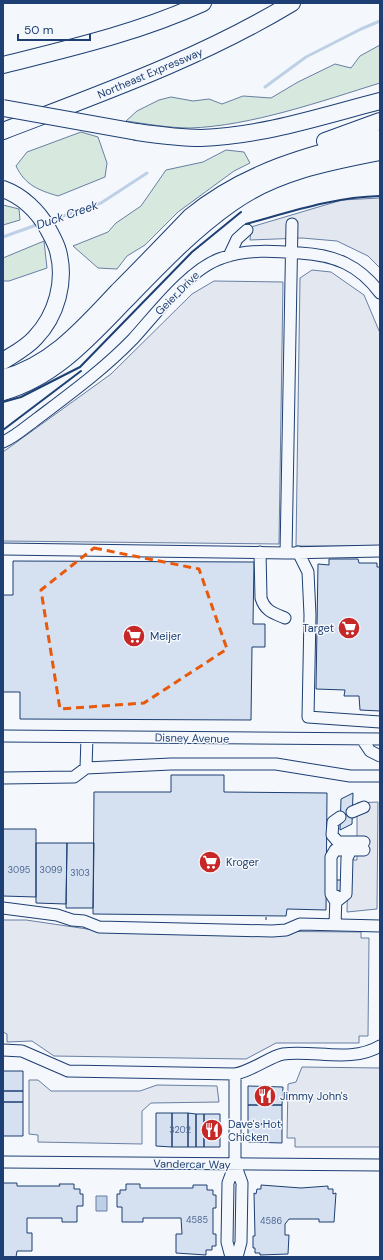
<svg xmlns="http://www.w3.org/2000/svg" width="383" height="1260" viewBox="0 0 383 1260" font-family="'DM Sans',sans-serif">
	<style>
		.green { fill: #d7e8df; stroke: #687fa3 }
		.parking { fill: #e3e8f0; stroke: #687fa3 }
		.water { fill: #bed0e5; stroke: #687fa3 }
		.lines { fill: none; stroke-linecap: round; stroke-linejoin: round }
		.stream { stroke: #bed0e5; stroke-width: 3 }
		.building { fill: #d5e0f0; stroke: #1d3f73 }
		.minor-casing { stroke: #1d3f73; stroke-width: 13 }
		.highway-casing { stroke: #1d3f73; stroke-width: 18 }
		.path { stroke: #5e769c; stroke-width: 1.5; stroke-dasharray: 3 2; stroke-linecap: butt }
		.minor { stroke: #f4f7fb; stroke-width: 11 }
		.highway { stroke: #f4f7fb; stroke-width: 16 }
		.highway-bridge-casing { stroke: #1d3f73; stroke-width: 18; stroke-linecap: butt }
		.highway-bridge { stroke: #f4f7fb; stroke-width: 16 }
		.wall { stroke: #1d3f73; stroke-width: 2 }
		.marked { fill: none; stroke: #e8590c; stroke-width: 3; stroke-dasharray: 8 5; stroke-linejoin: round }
		.labels { text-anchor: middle; stroke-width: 3; stroke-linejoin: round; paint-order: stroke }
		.number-label { font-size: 9px; fill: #4b6792 }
		.street-label { font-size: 11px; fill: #1d3f73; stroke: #f4f7fb }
		.poi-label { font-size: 11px; fill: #1d3f73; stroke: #f4f7fb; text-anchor: start }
		.water-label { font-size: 12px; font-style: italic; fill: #1d3f73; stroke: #f4f7fb }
	</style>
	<rect width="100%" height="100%" fill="#f4f7fb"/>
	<path class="green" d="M 380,45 L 380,83 C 322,101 251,126 190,128 C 169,128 147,124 126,121 L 137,111 L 159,100 L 171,97 L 193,101 L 209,99 L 222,104 L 243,96 L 271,98 L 298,82 L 335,64 L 351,68 L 360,56 Z
		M 81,132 L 98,137 L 107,163 L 105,177 L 58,196 C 38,190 25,185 16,166 L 27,152 Z
		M 226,150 L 244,152 L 250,163 L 234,171 L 178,212 L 145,245 L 127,256 L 117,269 L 98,268 L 73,246 L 108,232 L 116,223 L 141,206 L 166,170 L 203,162 Z
		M 3,205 L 19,209 L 20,220 L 3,225 Z
		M 44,241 L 47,268 L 9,281 L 3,281 L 3,258 Z"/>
	<path class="parking" d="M 380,198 L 380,268 L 368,256 L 337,241 L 302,238 L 250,240 L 251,227 L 342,200 Z
		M 312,270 L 331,272 L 364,295 L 380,333 L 380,546 L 296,546 L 300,278 Z
		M 214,281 L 283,282 L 279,544 L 3,541 L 3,452 L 111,374 L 192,294 Z
		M 378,802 L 377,909 L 347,912 L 348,860 L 357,860 L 357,803 Z
		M 3,920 L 26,920 L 94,930 L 361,932 L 361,938 L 369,938 L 368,1036 L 359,1036 L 359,1043 L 276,1043 L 246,1059 L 54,1056 L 32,1041 L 7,1042 L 7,1034 L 3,1032 Z
		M 302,1067 L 380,1068 L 380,1147 L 295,1147 L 295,1138 L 287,1138 L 288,1084 L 296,1082 Z
		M 29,1080 L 38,1080 L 51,1091 L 140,1091 L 157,1085 L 217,1086 L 219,1102 L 151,1103 L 142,1111 L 142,1144 L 38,1142 L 38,1135 L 29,1134 Z"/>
	<path class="water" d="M 96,1196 L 107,1196 L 107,1211 L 96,1211 Z"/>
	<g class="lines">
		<path class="stream" d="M 265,87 L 306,57 L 361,29 L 380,21
			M 48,221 L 101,203 L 147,173
			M 3,237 L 39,224"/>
	</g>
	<path class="building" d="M 329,559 L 358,559 L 359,563 L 377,563 L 377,567 L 380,567 L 380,711 L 360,710 L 359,696 L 344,696 L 345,690 L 316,689 L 318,564 L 329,565 Z
		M 13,561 L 254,562 L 253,624 L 265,624 L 265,647 L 252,647 L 251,720 L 20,719 L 20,692 L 3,692 L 3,595 L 13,595 Z
		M 171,775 L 224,775 L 224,792 L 327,793 L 326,910 L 287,909 L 286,916 L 93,914 L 94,792 L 171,792 Z
		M 353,793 L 352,824 L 340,830 L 341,799 Z
		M 3,829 L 36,829 L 36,897 L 3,896 Z
		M 36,843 L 67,843 L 66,904 L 36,903 Z
		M 67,843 L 94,843 L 93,908 L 66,908 Z
		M 326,880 L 343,880 L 343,892 L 326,892 Z
		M 3,1071 L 23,1071 L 23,1091 L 3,1091 Z
		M 248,1086 L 283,1087 L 282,1105 L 248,1105 Z
		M 3,1091 L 23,1091 L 23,1102 L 3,1102 Z
		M 3,1102 L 23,1102 L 23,1136 L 3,1136 Z
		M 248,1105 L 282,1105 L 282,1124 L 248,1124 Z
		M 156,1113 L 172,1113 L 172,1147 L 156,1146 Z
		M 172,1113 L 188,1113 L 188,1147 L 172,1147 Z
		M 188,1113 L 196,1114 L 196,1147 L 188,1147 Z
		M 196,1114 L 204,1114 L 204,1147 L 196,1147 Z
		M 204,1114 L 220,1114 L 220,1147 L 204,1147 Z
		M 248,1124 L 282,1124 L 282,1143 L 248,1142 Z
		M 3,1183 L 17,1183 L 17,1186 L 60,1186 L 59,1184 L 74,1184 L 74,1189 L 80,1189 L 80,1194 L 83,1194 L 83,1206 L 77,1206 L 77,1222 L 62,1222 L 62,1218 L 27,1218 L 27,1233 L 32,1233 L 32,1251 L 17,1251 L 16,1257 L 3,1257 Z
		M 126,1184 L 140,1184 L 140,1188 L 193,1188 L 193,1185 L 207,1185 L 207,1190 L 213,1190 L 213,1195 L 216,1195 L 216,1208 L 213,1208 L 213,1234 L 216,1234 L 216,1246 L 212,1246 L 212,1250 L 206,1250 L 206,1255 L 176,1253 L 176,1234 L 182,1234 L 181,1218 L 143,1218 L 143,1222 L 122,1222 L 122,1207 L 117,1207 L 117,1194 L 120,1194 L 120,1190 L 126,1190 Z
		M 261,1185 L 301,1188 L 328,1186 L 328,1189 L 333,1189 L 333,1194 L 336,1193 L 334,1222 L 319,1222 L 319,1219 L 289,1219 L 285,1224 L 285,1235 L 289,1235 L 288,1254 L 260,1255 L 260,1253 L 255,1253 L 255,1248 L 253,1248 L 253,1236 L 255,1236 L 254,1193 L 256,1194 L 257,1189 L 261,1189 Z"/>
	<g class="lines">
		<g class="minor-casing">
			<path id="minor" d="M 229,256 L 237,239 L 247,230
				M 3,442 C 15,437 27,426 38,418 C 71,393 104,369 133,339 C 156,314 190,268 222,258 C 247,249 274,251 300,253 C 335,255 359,265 380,293
				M 3,549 L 286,553 L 380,551
				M 260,552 L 261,598 C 265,611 273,613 285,618
				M 298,552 L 308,572 L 310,615 L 308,717 L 380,722
				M 286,553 L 292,224
				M 3,736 L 380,739
				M 362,739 L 370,751 L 380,756
				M 86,768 L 87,737
				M 3,778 L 74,777 L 86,768 L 171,764 L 276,764 L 350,776 L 380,776
				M 352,812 L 364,807
				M 340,817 L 333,822 L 332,835 L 338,842 L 364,842
				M 336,902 L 331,894 L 331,857 L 335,850 L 364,850
				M 336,902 L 346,894 L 347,858 L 351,850
				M 3,908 L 57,915 L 72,920 L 84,921 L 99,927 L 272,931 L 286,930 L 300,924 L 380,926
				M 335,925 L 336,896
				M 3,1050 L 22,1051 L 68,1071 L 235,1074 C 252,1071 271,1056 283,1054 C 315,1050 352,1063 380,1046
				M 3,1162 L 380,1165
				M 235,1164 L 242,1183 L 241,1242 L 237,1257
				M 231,1257 L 227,1242 L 228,1183 L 235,1164 L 235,1074"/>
		</g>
		<g class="highway-casing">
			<path id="highway" d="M 3,65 C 71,48 140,32 203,3
				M 3,131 C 102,93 201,58 292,3
				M 137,132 C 158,135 180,138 201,138 C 262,136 322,116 380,101
				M 325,141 L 380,121
				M 3,189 C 22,196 38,211 48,229 C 51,235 56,243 58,251 C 66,281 57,315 35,338 C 26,348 14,354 3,361
				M 3,378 C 52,365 84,327 118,291 C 142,267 166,242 190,217 C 244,172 312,153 380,138
				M 3,392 C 55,377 89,338 125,301 C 159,266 192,231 232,203 C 275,172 329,162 380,152"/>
		</g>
		<path class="path" d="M 266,920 L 266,916"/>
		<use href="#minor" class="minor"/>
		<use href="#highway" class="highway"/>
		<g class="highway-bridge-casing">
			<path id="highway-bridge" d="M 3,108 L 137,132"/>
		</g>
		<use href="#highway-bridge" class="highway-bridge"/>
		<path class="wall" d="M 246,224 C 290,212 334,197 380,196
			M 3,402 L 21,397 L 80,367 L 192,252 L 241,212
			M 3,430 L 81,371"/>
	</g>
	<path class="marked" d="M 94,548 L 199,569 L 227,649 L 144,703 L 60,709 L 41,590 Z"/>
	<defs>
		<g id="supermarket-disc" transform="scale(1.15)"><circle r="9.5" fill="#c62828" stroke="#f4f7fb"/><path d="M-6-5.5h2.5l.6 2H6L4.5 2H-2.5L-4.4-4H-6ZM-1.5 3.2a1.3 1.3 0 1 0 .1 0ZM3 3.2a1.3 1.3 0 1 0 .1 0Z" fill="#fff"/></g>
		<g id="restaurant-disc" transform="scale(1.15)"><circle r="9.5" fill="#c62828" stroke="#f4f7fb"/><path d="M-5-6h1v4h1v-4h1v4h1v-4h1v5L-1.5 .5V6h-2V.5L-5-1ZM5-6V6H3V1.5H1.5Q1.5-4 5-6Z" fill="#fff"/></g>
	</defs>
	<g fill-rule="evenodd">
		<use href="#supermarket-disc" x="349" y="628"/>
		<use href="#supermarket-disc" x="134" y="636"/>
		<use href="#supermarket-disc" x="210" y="862"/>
		<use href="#restaurant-disc" x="265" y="1096"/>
		<use href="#restaurant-disc" x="212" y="1130"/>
	</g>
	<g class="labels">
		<g class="number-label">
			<text x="19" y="873">3095</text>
			<text x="51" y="873">3099</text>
			<text x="80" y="876">3103</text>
			<text x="180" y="1133">3202</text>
			<text x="197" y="1223">4585</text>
			<text x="271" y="1224">4586</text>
		</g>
		<g class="street-label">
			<text transform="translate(150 73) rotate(-23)" y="4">Northeast Expressway</text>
			<text transform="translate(177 293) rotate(-45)" y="4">Geier Drive</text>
			<text transform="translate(192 738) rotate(1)" y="4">Disney Avenue</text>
			<text transform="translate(192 1164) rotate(1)" y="4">Vandercar Way</text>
		</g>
		<g class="poi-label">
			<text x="334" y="632" text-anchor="end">Target</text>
			<text x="150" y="640">Meijer</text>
			<text x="226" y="866">Kroger</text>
			<text x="280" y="1100">Jimmy John's</text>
			<text x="228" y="1128">Dave's Hot<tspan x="228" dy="13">Chicken</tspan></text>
		</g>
		<g class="water-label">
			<text transform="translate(67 215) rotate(-19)" y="4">Duck Creek</text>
		</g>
	</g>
	<rect width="383" height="1260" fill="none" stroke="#1d3f73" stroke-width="8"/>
	<path d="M18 34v6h72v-6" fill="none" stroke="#1d3f73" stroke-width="2"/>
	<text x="24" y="34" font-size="12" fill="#1d3f73" stroke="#f4f7fb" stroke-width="3" paint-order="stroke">50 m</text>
</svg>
